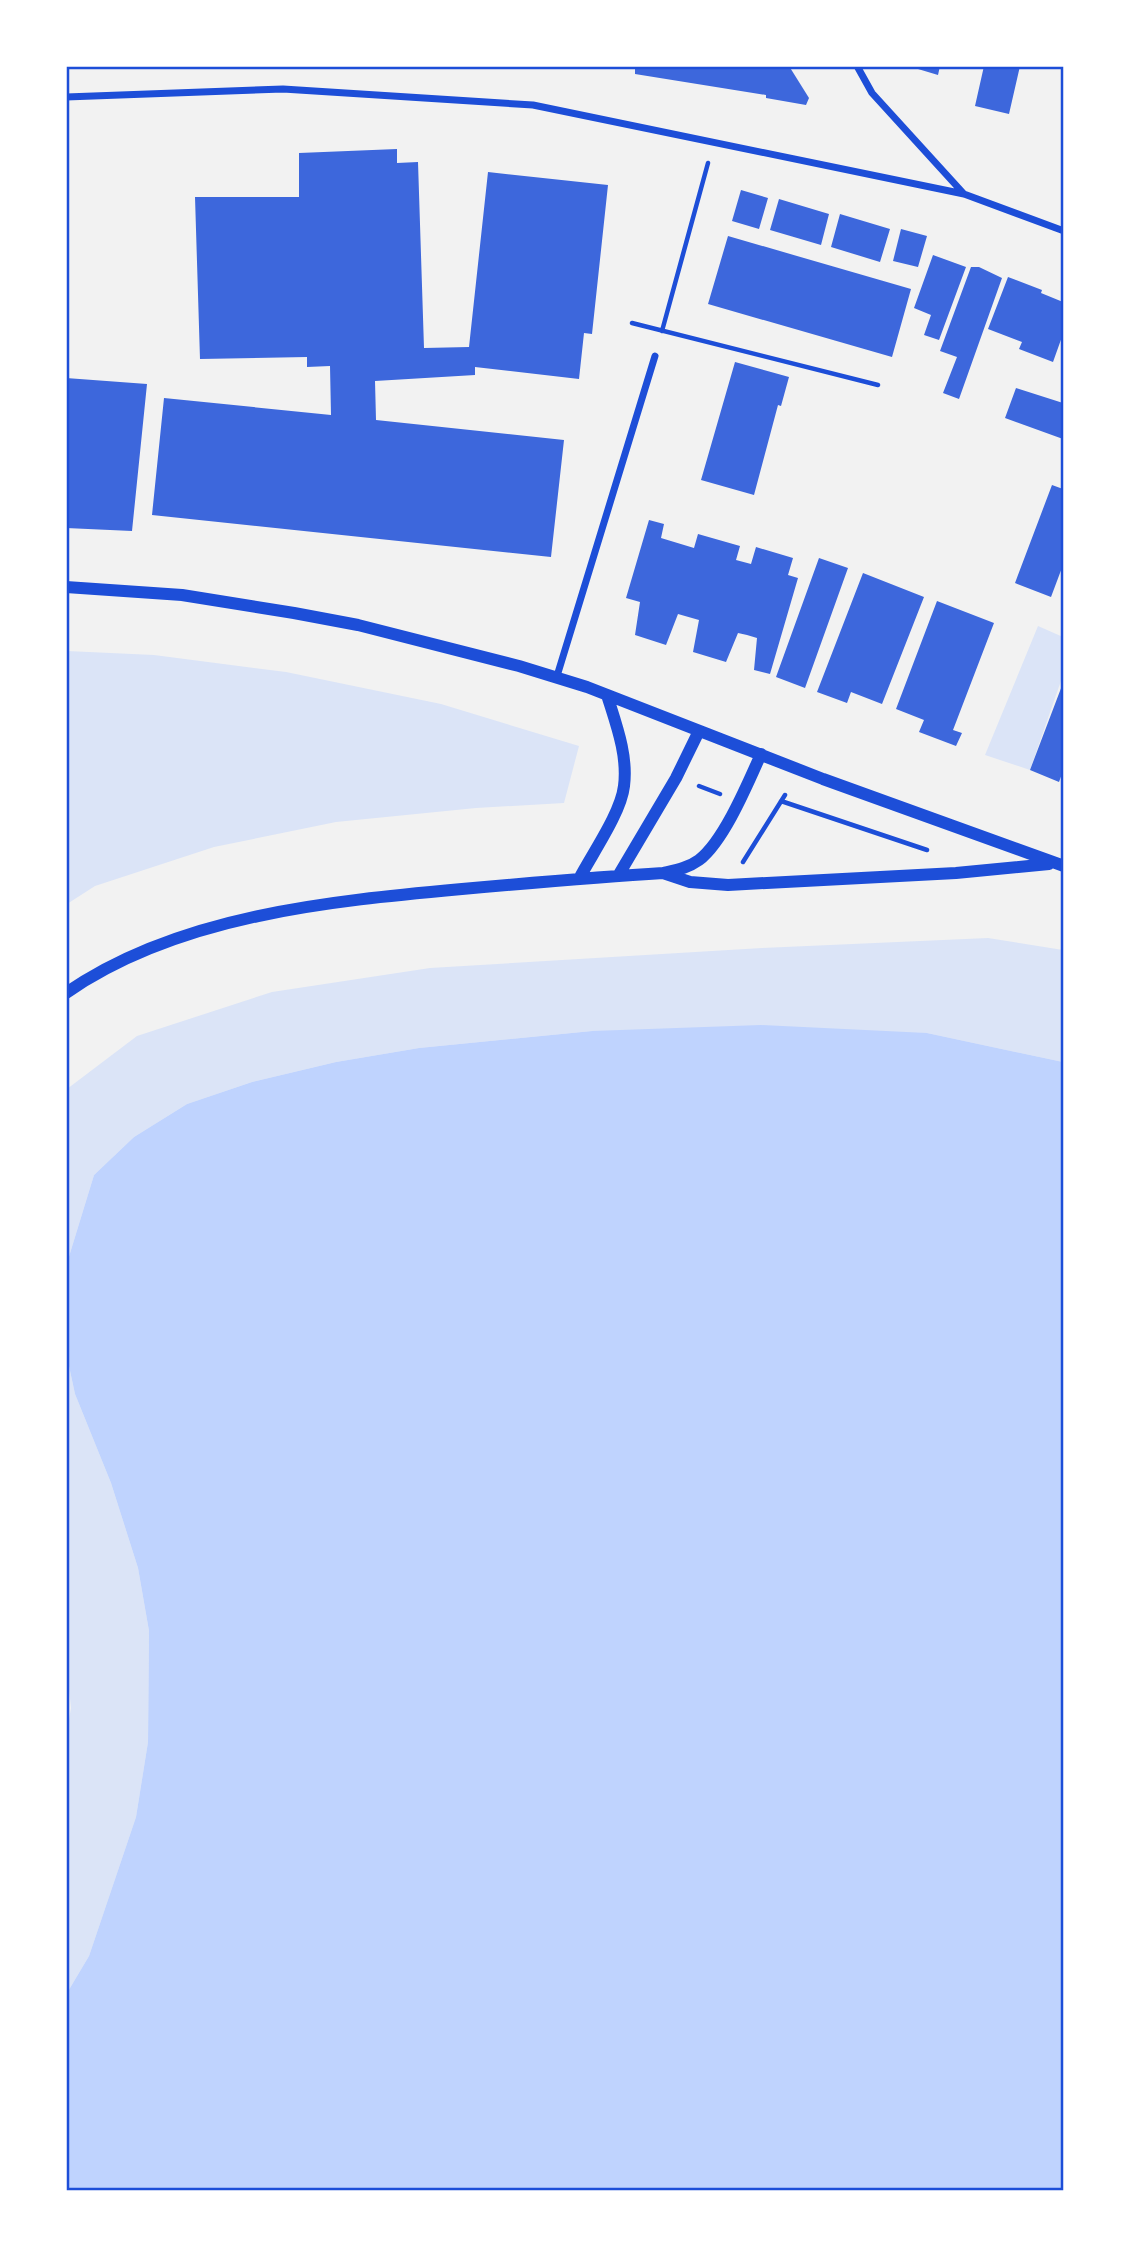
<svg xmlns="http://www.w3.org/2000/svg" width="1130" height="2257" viewBox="0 0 1130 2257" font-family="Overpass,sans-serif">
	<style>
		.green { fill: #dbe4f7 }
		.water { fill: #bfd3fe }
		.building { fill: #3d67dc }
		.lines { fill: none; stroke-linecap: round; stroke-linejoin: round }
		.path { stroke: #1d4ed8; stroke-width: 4.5 }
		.minor { stroke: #1d4ed8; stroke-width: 7 }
		.tertiary { stroke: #1d4ed8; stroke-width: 12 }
		.neatline { fill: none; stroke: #1d4ed8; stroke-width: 2.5 }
	</style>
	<rect width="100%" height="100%" fill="#f2f2f2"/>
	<path class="green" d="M 1038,626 L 1063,637 L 1063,675 L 1030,770 L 985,755 Z
		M 67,651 L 154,655 L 286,672 L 441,704 L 579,746 L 564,803 L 476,808 L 336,822 L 214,847 L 95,886 L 67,904 Z
		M 988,938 L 1063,950 L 1063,1062 L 927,1033 L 592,1031 L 419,1048 L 336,1062 L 252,1082 L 187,1104 L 134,1137 L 94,1175 L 67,1263 L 67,1089 L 137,1036 L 272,992 L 430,968 L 762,948 Z
		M 67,1357 L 75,1394 L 111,1483 L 138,1568 L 149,1631 L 148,1742 L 136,1817 L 89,1956 L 67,1993 L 66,1736 L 71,1708 L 66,1661 Z"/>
	<path class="water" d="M 761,1025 L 927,1033 L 1063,1062 L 1063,2190 L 67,2190 L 67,1993 L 89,1956 L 136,1817 L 148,1742 L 149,1631 L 138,1568 L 111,1483 L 75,1394 L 67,1357 L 67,1263 L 94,1175 L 134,1137 L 187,1104 L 252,1082 L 336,1062 L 419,1048 L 592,1031 Z"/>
	<path class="building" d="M 635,66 L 789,66 L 809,98 L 806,105 L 766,98 L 766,95 L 635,74 Z
		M 908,66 L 940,66 L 938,75 Z
		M 984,66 L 1020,66 L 1009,114 L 975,106 Z
		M 397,149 L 397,163 L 418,162 L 424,348 L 469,347 L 488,172 L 608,185 L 592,334 L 584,333 L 579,379 L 475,367 L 475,375 L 375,381 L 376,420 L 564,440 L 551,557 L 152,515 L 164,398 L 331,415 L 330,366 L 307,367 L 307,357 L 200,359 L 195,197 L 299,197 L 299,153 Z
		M 741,190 L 768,198 L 759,229 L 732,221 Z
		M 779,199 L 829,214 L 821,245 L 770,230 Z
		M 840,214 L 890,229 L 880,262 L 831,247 Z
		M 901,229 L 927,236 L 918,267 L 893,261 Z
		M 728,236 L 911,289 L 892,357 L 708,304 Z
		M 933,255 L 966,267 L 939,340 L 924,335 L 931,315 L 914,308 Z
		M 971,267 L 979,267 L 1002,278 L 959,399 L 943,393 L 957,357 L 940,351 Z
		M 1008,277 L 1042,290 L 1041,293 L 1063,302 L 1063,334 L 1053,362 L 1019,349 L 1022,342 L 988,329 Z
		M 735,362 L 789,377 L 781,406 L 778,405 L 754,495 L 701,480 Z
		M 66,378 L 147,384 L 132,531 L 66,528 Z
		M 1016,388 L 1063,403 L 1063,439 L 1005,418 Z
		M 1052,485 L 1063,489 L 1063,565 L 1051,597 L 1015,583 Z
		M 649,520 L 664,524 L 661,538 L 694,548 L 698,534 L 740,546 L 736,560 L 751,564 L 756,547 L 793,558 L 788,575 L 798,578 L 770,674 L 754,670 L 757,638 L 747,635 L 738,633 L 726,662 L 693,652 L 699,620 L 678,614 L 666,645 L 635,635 L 640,602 L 626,598 Z
		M 819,558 L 848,568 L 805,688 L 776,677 Z
		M 863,573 L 924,597 L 882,704 L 851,692 L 847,703 L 817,692 Z
		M 937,601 L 994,623 L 953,730 L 962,733 L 956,746 L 919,732 L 924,720 L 896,709 Z
		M 1063,683 L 1063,771 L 1059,782 L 1030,770 Z"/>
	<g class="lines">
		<path class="path" d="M 632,323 L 878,385
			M 662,331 L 708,163
			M 699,786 L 720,794
			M 781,801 L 927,850
			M 743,862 L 785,795"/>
		<path class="minor" d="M 857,66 L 872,93 L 964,194
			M 66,97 L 283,89 L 533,105 L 964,194 L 1064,231
			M 557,676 L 655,356"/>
		<path class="tertiary" d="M 66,587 L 182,595 L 294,613 L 358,625 L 519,666 L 587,687 L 823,779 L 1064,866
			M 663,873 L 690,882 L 728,885 L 956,873 L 1049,864
			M 618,876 L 676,778 L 699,731
			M 579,879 C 592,854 621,813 624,786 C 628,755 616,724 607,695
			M 66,993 C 178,915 331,901 462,889 C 529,883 596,877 663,873 C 676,870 688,868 699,860 C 724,841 748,783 761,754"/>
	</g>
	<rect width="1130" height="2257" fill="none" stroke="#ffffff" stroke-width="136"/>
	<rect x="68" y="68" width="994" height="2121" class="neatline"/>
</svg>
